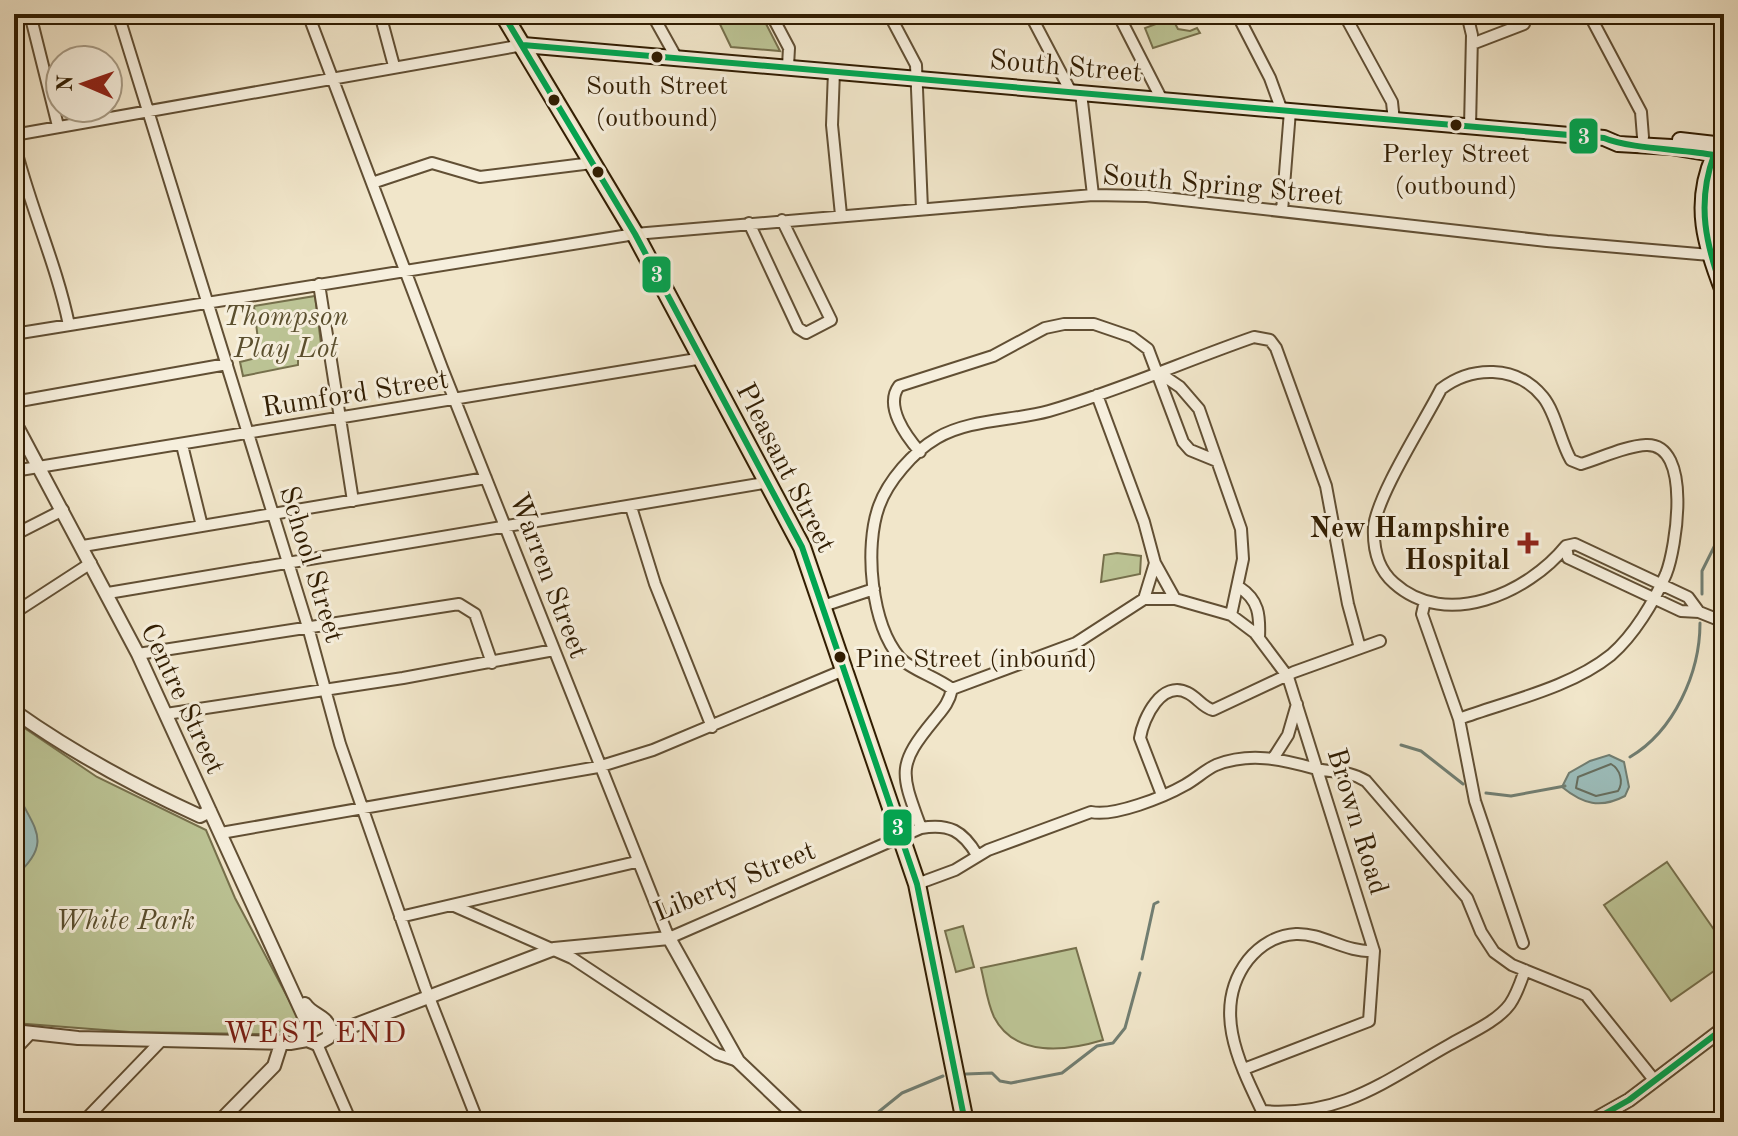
<svg xmlns="http://www.w3.org/2000/svg" width="1738" height="1136" viewBox="0 0 1738 1136" font-family="'Old Standard TT',serif">
	<style>
		.green { fill: #bcc495; stroke: #76704c; stroke-width: 2 }
		.water { fill: #9cbebc; stroke: #717e72; stroke-width: 2 }
		.lines { fill: none; stroke-linecap: round; stroke-linejoin: round }
		.shore { stroke: #666e5f; stroke-width: 2 }
		.stream { stroke: #717e72; stroke-width: 3 }
		.minor-casing { stroke: #614f34; stroke-width: 14 }
		.tertiary-casing { stroke: #614f34; stroke-width: 16 }
		.secondary-casing { stroke: #311d02; stroke-width: 18 }
		.primary-casing { stroke: #311d02; stroke-width: 20 }
		.minor { stroke: #f6efdd; stroke-width: 10 }
		.tertiary { stroke: #f6efdd; stroke-width: 12 }
		.secondary { stroke: #f6efdd; stroke-width: 14 }
		.primary { stroke: #f1e6ca; stroke-width: 16 }
		.bus-1-casing { stroke: #f6efdd; stroke-width: 12 }
		.bus-1 { stroke: #00a651; stroke-width: 6 }
		.bus-dot { fill: #311d02; stroke: #f6efdd; stroke-width: 3 }
		.poi-dot { fill: #8f2418; stroke: #f6efdd; stroke-width: 3 }
		.labels { text-anchor: middle; stroke-width: 6; stroke-linejoin: round; paint-order: stroke }
		.bus-label { font-size: 26px; fill: #311d02; stroke: #f6efdd }
		.street-label { font-size: 28px; fill: #311d02; stroke: #f6efdd }
		.park-label { font-size: 28px; font-style: italic; fill: #5b4f2e; stroke: #f6efdd }
		.poi-label { font-size: 28px; font-weight: bold; fill: #311d02; stroke: #f6efdd; text-anchor: end }
		.neighbourhood-label { font-size: 30px; letter-spacing: 2px; fill: #7a1f14; stroke: #f6efdd }
		.line-badge { stroke: #f6efdd; stroke-width: 3 }
		.badge-label { font-size: 22px; text-anchor: middle; font-weight: bold; fill: #fff }
	</style>
	<rect width="100%" height="100%" fill="#f1e6ca"/>
	<filter id="stains"><feTurbulence type="fractalNoise" baseFrequency=".0025" numOctaves="4"/><feColorMatrix values="0 0 0 0 .2 0 0 0 0 .09 0 0 0 0 .02 0 0 0 .5 -.17"/></filter>
	<radialGradient id="worn" r=".72"><stop offset=".6" stop-color="#630" stop-opacity="0"/><stop offset="1" stop-color="#630" stop-opacity=".3"/></radialGradient>
	<path class="green" d="M 715,14 L 761,14 L 780,51 L 731,47 Z
		M 1172,18 L 1178,29 L 1190,31 L 1197,28 L 1200,33 L 1153,48 L 1145,28 Z
		M 315,296 L 322,352 L 298,357 L 298,365 L 243,376 L 240,362 L 260,357 L 254,306 Z
		M 1117,553 L 1141,556 L 1140,574 L 1101,582 L 1104,555 Z
		M 14,721 L 97,777 L 206,830 L 235,898 L 299,1019 C 290,1034 274,1034 258,1034 L 130,1032 L 14,1023 Z
		M 1667,862 L 1724,944 L 1724,964 L 1671,1001 L 1604,905 Z
		M 963,926 L 974,967 L 956,972 L 945,931 Z
		M 1076,948 L 1103,1040 C 1067,1051 1015,1058 994,1017 C 987,1002 985,984 981,968 Z"/>
	<path class="water" d="M 1609,755 L 1624,762 L 1629,787 L 1625,796 C 1600,809 1583,804 1562,787 L 1569,773 L 1590,761 Z
		M 14,784 C 28,825 59,839 14,877 Z"/>
	<g class="lines">
		<path class="shore" d="M 1611,764 C 1620,769 1624,782 1618,791 L 1596,796 L 1576,788 L 1578,777 Z"/>
		<path class="stream" d="M 1702,594 L 1702,571 L 1724,527
			M 1401,745 L 1421,751 L 1463,784
			M 1630,757 C 1674,731 1700,673 1700,623
			M 1486,793 L 1511,796 L 1565,786
			M 1142,959 L 1154,904 L 1158,902
			M 966,1074 L 992,1073 L 1000,1081 L 1011,1083 L 1062,1073 L 1097,1046 L 1113,1043 L 1125,1028 L 1140,973
			M 866,1122 L 902,1093 L 943,1076"/>
		<g class="minor-casing">
			<path id="minor" d="M 30,14 L 58,126
				M 118,14 L 308,627 L 340,744 L 425,987 L 478,1122
				M 308,14 L 442,368 L 669,938 L 921,828 C 949,823 963,831 977,855
				M 380,14 L 394,66
				M 652,14 L 676,57
				M 771,14 L 789,48 L 788,66
				M 889,14 L 916,65 L 922,209
				M 1030,14 L 1071,92
				M 1118,14 L 1162,100
				M 1237,14 L 1270,78 L 1282,111
				M 1344,14 L 1392,102 L 1394,121
				M 1467,14 L 1472,35 L 1470,127
				M 1589,14 L 1641,112 L 1643,137
				M 1472,44 L 1524,24
				M 834,71 L 832,125 L 841,215
				M 1081,93 L 1093,195
				M 14,135 L 523,45
				M 14,142 C 29,205 56,262 69,325
				M 372,183 L 432,163 L 480,177 L 592,163
				M 1282,211 L 1290,111
				M 749,223 L 798,328 L 806,333 L 831,320 L 782,220
				M 319,284 L 353,501
				M 14,334 L 635,234 L 1093,195 L 1147,196 L 1547,241 L 1710,255
				M 1158,372 L 1180,387 L 1199,409 L 1241,529 L 1243,559 L 1231,615
				M 1097,395 L 1144,522 L 1155,563 L 1175,599
				M 14,402 L 227,364
				M 182,445 L 202,526
				M 920,452 C 906,436 884,406 899,386 L 993,356 L 1045,328 L 1064,324 L 1094,324 L 1132,337 L 1148,349 L 1183,442 L 1190,450 L 1217,461
				M 14,471 L 703,358
				M 631,507 L 655,584 L 712,727
				M 14,535 L 63,510
				M 83,546 L 486,478
				M 1239,587 C 1259,600 1260,615 1259,638
				M 108,593 L 770,482
				M 1144,599 L 1175,599 L 1231,615 L 1255,633 L 1288,677 L 1374,951 L 1369,1021 L 1244,1069
				M 1425,601 L 1422,614 L 1459,719 L 1475,801 L 1523,943
				M 823,606 L 874,589
				M 1699,612 L 1688,597 L 1575,544 L 1566,546 L 1568,558 L 1681,611 L 1699,612 L 1724,622
				M 14,613 L 91,563
				M 138,654 L 459,604 L 475,614 L 492,663
				M 952,689 C 936,677 910,669 900,658 C 871,624 864,547 879,506 C 888,481 913,452 937,438 C 969,419 1013,421 1049,411 C 1118,391 1185,361 1254,337 L 1270,340 L 1276,348 L 1326,486 L 1348,604 L 1360,648
				M 952,689 L 1076,643 L 1144,599 L 1155,563
				M 166,714 L 403,678 L 554,650
				M 1459,719 C 1508,701 1570,688 1611,655 C 1634,635 1654,602 1666,574 C 1676,549 1693,443 1646,445 C 1625,446 1601,458 1581,464 L 1571,460 C 1560,441 1556,413 1543,397 C 1516,364 1471,366 1441,389 C 1425,421 1377,495 1374,527 C 1373,548 1378,569 1394,583 C 1446,630 1528,593 1566,546
				M 1274,757 L 1288,735 L 1297,704
				M 1162,795 L 1140,738 C 1143,718 1162,679 1188,693 C 1198,698 1202,707 1213,710 L 1294,672 L 1380,641
				M 921,828 C 901,773 896,766 934,720 C 943,709 949,703 952,689
				M 221,833 L 598,767 L 653,750 L 844,670
				M 917,884 L 955,870 L 988,850 L 1091,812 C 1114,817 1164,797 1185,785 C 1196,779 1205,770 1216,765 C 1250,752 1280,759 1313,768 C 1332,773 1349,770 1366,781 L 1467,898 L 1481,932 L 1494,952 L 1512,965 L 1586,995 L 1655,1081
				M 452,905 L 572,958 L 717,1054 L 738,1061
				M 400,917 L 636,862
				M 1374,951 C 1346,953 1323,933 1296,934 C 1277,935 1260,945 1248,960 C 1211,1008 1239,1063 1262,1111 C 1342,1117 1383,1082 1449,1045 C 1468,1034 1497,1022 1510,1004 C 1517,994 1521,981 1525,970
				M 317,1044 L 351,1122
				M 14,1051 L 30,1034
				M 83,1122 L 161,1041"/>
		</g>
		<g class="tertiary-casing">
			<path id="tertiary" d="M 1716,152 L 1724,133
				M 14,421 L 138,654 L 306,1021
				M 14,711 C 73,753 134,786 200,816 L 210,811
				M 305,1004 C 312,1015 325,1015 330,1028 L 328,1038 L 317,1044 L 307,1040 L 303,1029 L 306,1021 L 316,1016
				M 14,1031 L 78,1038 L 290,1043 L 307,1040
				M 329,1035 L 554,949 L 669,938 L 738,1061 L 802,1122
				M 219,1122 L 274,1066 L 282,1041
				M 1590,1122 L 1629,1100 L 1724,1028"/>
		</g>
		<g class="secondary-casing">
			<path id="secondary" d="M 523,45 L 1604,138 L 1618,144 L 1671,147 L 1724,156
				M 1680,140 L 1724,145
				M 1714,155 C 1692,204 1705,246 1724,294
				M 1706,233 L 1724,164"/>
		</g>
		<g class="primary-casing">
			<path id="primary" d="M 503,14 L 635,234 L 802,547 L 917,884 L 965,1122"/>
		</g>
		<use href="#minor" class="minor"/>
		<use href="#tertiary" class="tertiary"/>
		<use href="#secondary" class="secondary"/>
		<use href="#primary" class="primary"/>
		<g class="bus-1-casing">
			<path id="bus-1" d="M 503,14 L 635,234 L 802,547 L 917,884 L 965,1122
				M 523,45 L 1604,138 C 1630,149 1682,149 1714,155 C 1696,204 1706,246 1724,294
				M 1590,1122 L 1629,1100 L 1724,1028"/>
		</g>
		<use href="#bus-1" class="bus-1"/>
	</g>
	<g class="bus-dot">
		<circle cx="657" cy="57" r="7"/>
		<circle cx="554" cy="100" r="7"/>
		<circle cx="1456" cy="125" r="7"/>
		<circle cx="598" cy="172" r="7"/>
		<circle cx="840" cy="657" r="7"/>
	</g>
	<path class="poi-dot" d="M1524 531h8v8h8v8h-8v8h-8v-8h-8v-8h8z"/>
	<g class="labels">
		<g class="bus-label">
			<text x="657" y="94">South Street<tspan x="657" dy="32">(outbound)</tspan></text>
			<text x="1456" y="162">Perley Street<tspan x="1456" dy="32">(outbound)</tspan></text>
			<text x="855" y="667" text-anchor="start">Pine Street (inbound)</text>
		</g>
		<g class="street-label">
			<text transform="translate(1066 65) rotate(5)" y="10">South Street</text>
			<text transform="translate(1223 184) rotate(5)" y="10">South Spring Street</text>
			<text transform="translate(355 392) rotate(-9)" y="10">Rumford Street</text>
			<text transform="translate(787 467) rotate(63)" y="10">Pleasant Street</text>
			<text transform="translate(313 564) rotate(73)" y="10">School Street</text>
			<text transform="translate(550 575) rotate(69)" y="10">Warren Street</text>
			<text transform="translate(184 698) rotate(65)" y="10">Centre Street</text>
			<text transform="translate(1359 821) rotate(73)" y="10">Brown Road</text>
			<text transform="translate(734 880) rotate(-22)" y="10">Liberty Street</text>
		</g>
		<g class="park-label">
			<text x="286" y="325">Thompson<tspan x="286" dy="32">Play Lot</tspan></text>
			<text x="125" y="929">White Park</text>
		</g>
		<g class="poi-label">
			<text x="1510" y="537">New Hampshire<tspan x="1510" dy="32">Hospital</tspan></text>
		</g>
		<g class="neighbourhood-label">
			<text x="316" y="1042">WEST END</text>
		</g>
	</g>
	<g class="line-badge">
		<rect x="1568" y="117" width="31" height="38" rx="8" fill="#00a651"/>
		<rect x="641" y="255" width="31" height="39" rx="8" fill="#00a651"/>
		<rect x="882" y="808" width="31" height="39" rx="8" fill="#00a651"/>
	</g>
	<g class="badge-label">
		<text x="1584" y="144">3</text>
		<text x="657" y="282">3</text>
		<text x="898" y="835">3</text>
	</g>
	<rect width="1738" height="1136" fill="none" stroke="#f1e6ca" stroke-width="48"/>
	<rect x="16" y="16" width="1706" height="1104" fill="none" stroke="#311d02" stroke-width="4"/>
	<rect x="24" y="24" width="1690" height="1088" fill="none" stroke="#311d02" stroke-width="2"/>
	<g transform="translate(84 84) rotate(272)"><circle r="38" fill="#f6efdd" stroke="#a79b85" stroke-width="2"/>
	<path d="M0-6L14 30L0 20L-14 30Z" fill="#8f2418"/>
	<text y="-12" font-size="22" font-weight="bold" text-anchor="middle" fill="#311d02">N</text>
	</g>
	<rect width="100%" height="100%" filter="url(#stains)"/>
	<rect width="100%" height="100%" fill="url(#worn)"/>
</svg>
